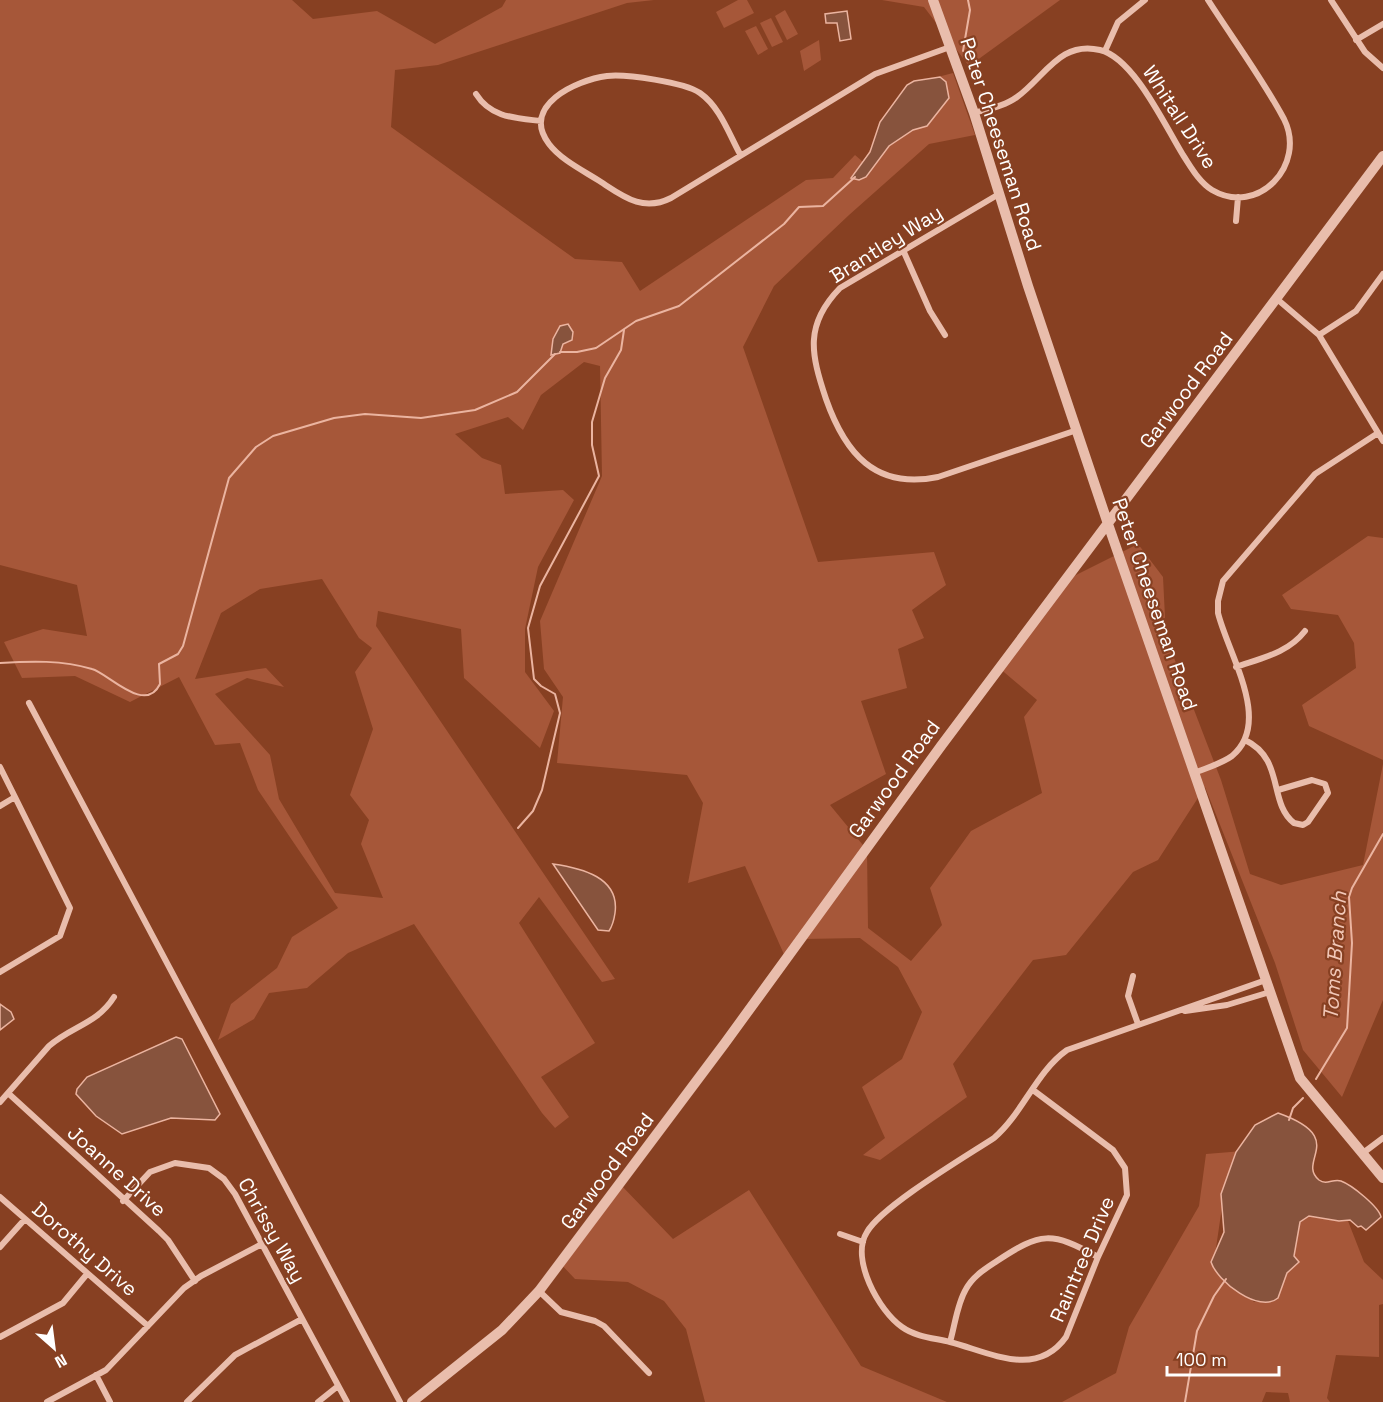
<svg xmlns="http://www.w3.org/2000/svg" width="1383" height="1402" viewBox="0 0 1383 1402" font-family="'Space Grotesk',sans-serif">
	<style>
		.green { fill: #a65739; fill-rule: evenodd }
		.water { fill: #87533d; stroke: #ebb4a0; stroke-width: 1.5 }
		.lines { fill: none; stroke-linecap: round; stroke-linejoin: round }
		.stream { stroke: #ebb4a0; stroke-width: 2 }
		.minor { stroke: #e9bdac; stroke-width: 6 }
		.tertiary { stroke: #e9bdac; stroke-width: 10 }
		.labels { text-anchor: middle; stroke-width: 4.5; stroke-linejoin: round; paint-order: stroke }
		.street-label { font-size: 20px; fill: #fff; stroke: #874022 }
		.water-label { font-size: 21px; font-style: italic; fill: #f1c7b7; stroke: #874022 }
	</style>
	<rect width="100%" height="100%" fill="#874022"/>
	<path class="green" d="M 0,0 L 292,0 L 313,19 L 377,11 L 435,44 L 502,7 L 506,0 L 654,0 L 627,3 L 438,65 L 395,70 L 391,127 L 575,259 L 622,262 L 640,291 L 806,180 L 833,178 L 855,155 L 863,162 L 907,85 L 953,73 L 975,135 L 929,144 L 849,215 L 774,286 L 743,347 L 818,562 L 934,552 L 946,585 L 912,610 L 924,638 L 898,649 L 907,688 L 861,701 L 886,774 L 830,805 L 867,850 L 868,928 L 911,961 L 942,925 L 930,888 L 971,831 L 1042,793 L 1024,717 L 1037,700 L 998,667 L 1066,580 L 1138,544 L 1163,577 L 1166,637 L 1221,780 L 1250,874 L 1281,885 L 1363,865 L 1383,764 L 1383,1000 L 1342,1097 L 1303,1050 L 1275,963 L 1205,787 L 1158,860 L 1133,872 L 1066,955 L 1033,960 L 953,1064 L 967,1097 L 880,1160 L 863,1155 L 885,1138 L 862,1087 L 902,1059 L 922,1012 L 898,967 L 860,938 L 803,939 L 786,959 L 745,866 L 688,883 L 703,803 L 687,775 L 557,763 L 563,697 L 544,669 L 540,621 L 602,476 L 600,366 L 584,362 L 541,395 L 523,430 L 508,417 L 455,434 L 482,458 L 501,465 L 505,494 L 563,490 L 574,500 L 538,567 L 525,629 L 525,672 L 554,711 L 540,748 L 464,678 L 461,629 L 378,611 L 376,626 L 615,979 L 602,982 L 539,897 L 519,923 L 595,1043 L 541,1077 L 569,1117 L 555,1128 L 542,1113 L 414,924 L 348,953 L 307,988 L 269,993 L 254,1019 L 218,1040 L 231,1004 L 277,968 L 292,937 L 338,908 L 258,790 L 240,743 L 215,745 L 179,677 L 130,702 L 75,676 L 22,678 L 4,642 L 43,629 L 87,636 L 77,585 L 0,565 ZM 322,579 L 359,638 L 372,648 L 355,672 L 373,729 L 350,795 L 369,820 L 361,844 L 383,898 L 335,893 L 279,799 L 270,755 L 215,694 L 247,678 L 284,687 L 266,668 L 195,679 L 221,613 L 260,589 Z
		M 738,0 L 747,0 L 754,13 L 724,28 L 716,12 Z
		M 882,0 L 1060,0 L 969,66 L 924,7 Z
		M 785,10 L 798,34 L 787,40 L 775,16 Z
		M 771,18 L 783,42 L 772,47 L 760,23 Z
		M 756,26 L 768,49 L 758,55 L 745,31 Z
		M 819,40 L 821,60 L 804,71 L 800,51 Z
		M 1368,536 L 1383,538 L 1383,760 L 1309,726 L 1302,705 L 1356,668 L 1354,643 L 1338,615 L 1291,609 L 1282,595 Z
		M 1243,1151 L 1225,1187 L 1213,1268 L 1254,1302 L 1275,1301 L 1295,1226 L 1309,1216 L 1348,1221 L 1364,1262 L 1383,1280 L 1383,1304 L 1379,1305 L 1379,1357 L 1336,1355 L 1327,1398 L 1330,1402 L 1290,1402 L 1288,1393 L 1266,1392 L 1262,1402 L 1062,1402 L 1116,1373 L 1129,1327 L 1199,1206 L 1206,1154 Z
		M 619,1183 L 673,1239 L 749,1190 L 861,1366 L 947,1402 L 705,1402 L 686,1329 L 664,1301 L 628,1282 L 575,1279 L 558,1261 Z"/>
	<path class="water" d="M 847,11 L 851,39 L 840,41 L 837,23 L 826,23 L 825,14 Z
		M 940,77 L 946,82 L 949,98 L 927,126 L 913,130 L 889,146 L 866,177 L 859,180 L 851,178 L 870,152 L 880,122 L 907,85 L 914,81 Z
		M 568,324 L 573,332 L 572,340 L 563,344 L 560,353 L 551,355 L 553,339 L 560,326 Z
		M 553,864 C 581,868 620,877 615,913 C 614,920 613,925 609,931 L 598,930 Z
		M 0,1004 L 11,1012 L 14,1019 L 0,1030 Z
		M 176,1037 L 182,1039 L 220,1114 L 215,1120 L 171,1118 L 122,1134 L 96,1116 L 76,1094 L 77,1089 L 87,1077 Z
		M 1278,1113 C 1349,1138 1296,1161 1319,1180 C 1327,1186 1333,1178 1341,1181 C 1352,1185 1379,1207 1381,1217 L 1366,1230 L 1361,1226 L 1358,1227 L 1350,1220 L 1339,1221 L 1309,1216 L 1300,1222 L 1294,1256 L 1299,1262 L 1287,1273 L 1278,1298 C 1259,1314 1217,1281 1211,1262 L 1224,1232 L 1221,1194 L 1236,1152 L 1255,1125 Z"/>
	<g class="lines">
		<path class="stream" d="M 963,51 L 970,10 L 968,0
			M 560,352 L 577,352 L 596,348 L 636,321 L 679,306 L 784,224 L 799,207 L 823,206 L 855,177
			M 0,663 C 31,661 62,660 92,669 C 108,673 145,715 160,684 L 159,664 L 178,654 L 183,646 L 229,478 L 256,447 L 273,436 L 334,418 L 365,414 L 421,418 L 475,410 L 517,392 L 555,354
			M 518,828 L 533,811 L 542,790 L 560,713 L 555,694 L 541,686 L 534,679 L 528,628 L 540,586 L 599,476 L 592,445 L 592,422 L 605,378 L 621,350 L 624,330
			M 1316,1079 L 1347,1028 L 1352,943 L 1349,897 L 1352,888 L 1383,834
			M 1289,1120 L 1293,1108 L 1303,1098
			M 1185,1402 L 1197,1331 L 1214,1296 L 1226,1279"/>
		<path class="minor" d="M 1331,0 L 1365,52 L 1383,68
			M 1356,40 L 1383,24
			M 1105,51 L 1118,22 L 1145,0
			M 476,94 C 491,118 516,118 541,121
			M 974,113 C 988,109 1005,106 1017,97 C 1044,78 1060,40 1100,50 C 1134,58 1165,126 1183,155 C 1191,167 1199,182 1212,190 C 1258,217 1307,165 1284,119 C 1262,78 1233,39 1208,0
			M 740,154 C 729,134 720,107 700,93 C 684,82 626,74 607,76 C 576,80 520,106 549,144 C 561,160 584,171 601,182 C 624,197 643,212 671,198 L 875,74 L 950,47
			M 999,194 L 840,288 C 804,325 811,354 826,399 C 845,453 875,490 938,477 L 1077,430
			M 1236,221 L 1238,197
			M 903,250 L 930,311 L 945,335
			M 1277,299 L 1319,335 L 1383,441
			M 1319,335 L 1356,311 L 1383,274
			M 1236,667 C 1262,658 1288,653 1305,631
			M 29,703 L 400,1402
			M 1245,740 C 1285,759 1268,803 1294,823 L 1303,825 L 1308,822 L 1328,793 L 1325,784 L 1312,780 L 1278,790
			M 0,767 L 15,797
			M 1194,773 C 1206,768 1221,764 1232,756 C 1273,722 1228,654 1218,613 L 1218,601 L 1223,581 L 1315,474 L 1378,433
			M 0,806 L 15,797 L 70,908 L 60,936 L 0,972
			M 1133,976 L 1128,996 L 1138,1024
			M 1185,1011 L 1227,1005 L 1270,992
			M 1033,1090 L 1113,1150 L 1125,1168 L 1127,1195 L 1098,1257 L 1066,1337 C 1036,1379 989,1352 950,1342 C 934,1338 916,1337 902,1327 C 879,1311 850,1259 867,1232 C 882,1206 965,1157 994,1138 C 1023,1113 1036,1072 1067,1050 L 1266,980
			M 8,1093 L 159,1231 L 168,1240 L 195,1281
			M 0,1102 L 49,1046 C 72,1026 97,1024 114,997
			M 1363,1153 L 1383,1138
			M 0,1197 L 148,1326
			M 123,1201 L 150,1172 L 175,1163 L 209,1168 L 224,1179 L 235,1194 L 347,1402
			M 840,1234 L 863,1242
			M 0,1247 L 25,1219
			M 539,1291 L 561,1312 L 595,1321 L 604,1326 L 649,1373
			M 0,1337 L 63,1303 L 87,1274
			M 950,1342 C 955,1325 957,1304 966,1289 C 973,1276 985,1269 997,1261 C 1041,1232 1051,1231 1098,1257
			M 96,1375 L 110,1402
			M 47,1402 L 106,1370 L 184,1288 L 201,1276 L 262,1244
			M 187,1402 L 235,1355 L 302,1319
			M 318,1402 L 338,1386"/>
		<path class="tertiary" d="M 933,0 L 974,113 L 1028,286 L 1108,524 L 1300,1078 L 1383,1178
			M 412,1402 L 502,1330 L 539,1291 L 725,1043 L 941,746 L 1383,156"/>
	</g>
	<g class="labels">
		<g class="street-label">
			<text transform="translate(1180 117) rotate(57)" y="7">Whitall Drive</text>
			<text transform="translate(1001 144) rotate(72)" y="7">Peter Cheeseman Road</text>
			<text transform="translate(886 244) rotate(-32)" y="7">Brantley Way</text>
			<text transform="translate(1186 390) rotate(-53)" y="7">Garwood Road</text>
			<text transform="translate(1155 604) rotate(71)" y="7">Peter Cheeseman Road</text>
			<text transform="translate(894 779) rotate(-54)" y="7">Garwood Road</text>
			<text transform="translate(117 1171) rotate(42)" y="7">Joanne Drive</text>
			<text transform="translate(607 1171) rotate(-53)" y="7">Garwood Road</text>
			<text transform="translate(272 1230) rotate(61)" y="7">Chrissy Way</text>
			<text transform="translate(85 1249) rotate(41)" y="7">Dorothy Drive</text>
			<text transform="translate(1082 1259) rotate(-67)" y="7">Raintree Drive</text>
		</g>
		<g class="water-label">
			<text transform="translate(1335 956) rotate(-86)" y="7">Toms Branch</text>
		</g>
	</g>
	<g transform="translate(54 1348) rotate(152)" stroke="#874022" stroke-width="4.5" paint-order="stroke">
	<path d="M0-4.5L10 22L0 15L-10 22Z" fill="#ffffff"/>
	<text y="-9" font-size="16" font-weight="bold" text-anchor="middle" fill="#ffffff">N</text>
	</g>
	<path d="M1167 1366v9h112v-9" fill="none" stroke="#ffffff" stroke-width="3"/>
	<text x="1176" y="1366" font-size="18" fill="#ffffff" stroke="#874022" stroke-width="4.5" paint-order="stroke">100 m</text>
</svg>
